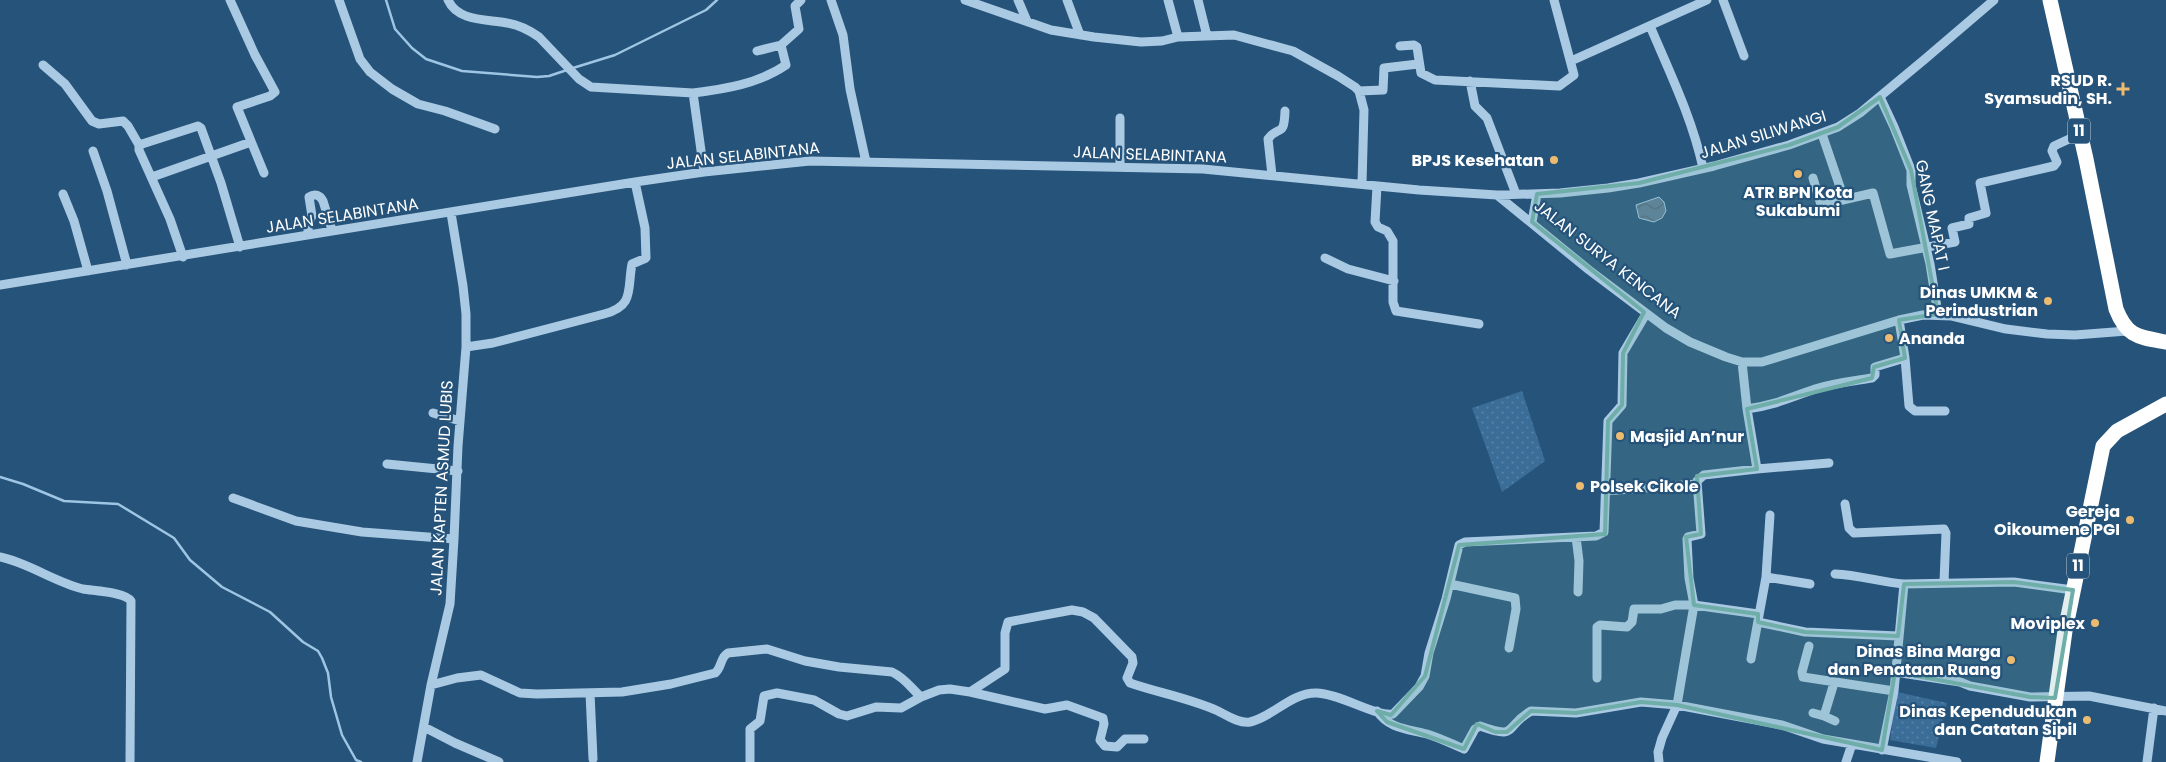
<svg xmlns="http://www.w3.org/2000/svg" width="2166" height="762" viewBox="0 0 2166 762" font-family="Poppins,sans-serif">
	<style>
		.grass { fill: url(#grass-dots) }
		.water { fill: url(#water-waves); stroke: #9ec6e4 }
		.lines { fill: none; stroke-linecap: round; stroke-linejoin: round }
		.stream { stroke: #9ec6e4; stroke-width: 2.5 }
		.minor { stroke: #aacae3; stroke-width: 9 }
		.highway { stroke: #fff; stroke-width: 15 }
		.marked { fill: #6fada8; fill-opacity: 0.2; stroke: #6fada8; stroke-width: 4; stroke-linejoin: round }
		.poi-dot { fill: #ecbb6f; stroke: #26537a; stroke-width: 2 }
		.labels { text-anchor: middle; stroke-width: 4.5; stroke-linejoin: round; paint-order: stroke }
		.shield { fill: #26537a; stroke: #becbd7; stroke-width: 1 }
		.shield-label { font-size: 15px; font-weight: bold; fill: #fff }
		.poi-label { font-size: 16px; font-weight: bold; fill: #fff; stroke: #26537a; text-anchor: end }
		.street-label { font-size: 16px; fill: #fff; stroke: #26537a }
	</style>
	<defs>
		<pattern id="grass-dots" width="8" height="8" patternUnits="userSpaceOnUse" patternTransform="scale(1.25)"><rect width="8" height="8" fill="#3a6d97"/><path d="M2 2h.1M6 6h.1" fill="none" stroke="#5883a7" stroke-width="1.8" stroke-linecap="round"/></pattern>
		<pattern id="water-waves" width="16" height="10" patternUnits="userSpaceOnUse" patternTransform="scale(1.25)"><rect width="16" height="10" fill="#597a95"/><path d="M0 5q4-4 8 0t8 0" fill="none" stroke="#526370"/></pattern>
	</defs>
	<rect width="100%" height="100%" fill="#26537a"/>
	<path class="grass" d="M 1522,391 L 1545,461 L 1502,492 L 1472,408 Z
		M 1897,692 L 1947,703 L 1936,748 L 1890,740 Z"/>
	<path class="water" d="M 1659,197 L 1664,202 L 1666,211 L 1662,218 L 1654,222 L 1639,218 L 1636,205 Z"/>
	<g class="lines">
		<path class="stream" d="M 386,0 L 395,29 L 412,48 L 426,59 L 462,71 L 537,77 L 549,76 L 567,70
			M 573,68 L 615,55 L 706,10 L 717,0
			M 0,477 L 23,484 L 64,501 L 118,504 L 174,538 L 190,560 L 222,587 L 270,612 L 303,642 L 318,651 L 322,658 L 328,673 L 331,697 L 342,735 L 356,760 L 361,762"/>
		<path class="minor" d="M 230,0 L 255,55 L 275,92 L 270,96 L 237,107 L 264,173
			M 339,0 L 360,59 L 370,72 L 392,89 L 418,104 L 445,111 L 495,129
			M 448,0 C 458,22 487,19 507,23 C 519,25 529,30 539,37 L 579,79 L 591,87 L 693,93 L 704,172
			M 831,0 L 843,35 L 850,89 L 866,162
			M 965,0 L 1051,30 L 1094,37 L 1141,42 L 1162,41 L 1178,37 L 1234,35 L 1293,51 L 1338,76 L 1355,87 L 1359,91 L 1364,110 L 1362,184
			M 1018,0 L 1027,21
			M 1067,0 L 1080,35
			M 1168,0 L 1178,37
			M 1198,0 L 1207,36
			M 1723,0 L 1744,56
			M 1650,26 C 1670,73 1692,118 1703,168
			M 781,45 L 799,29 L 795,6 L 801,0
			M 1400,46 L 1414,45 L 1417,47 L 1421,73 L 1435,80 L 1559,86 L 1574,75 L 1554,0
			M 1571,61 L 1707,0
			M 43,65 L 65,84 L 92,121 L 99,124 L 123,121 L 128,126 L 139,145
			M 1470,81 L 1475,106 L 1487,118 L 1516,194
			M 1359,91 L 1383,90 L 1384,68 L 1418,64
			M 693,93 C 725,89 758,84 786,65 L 781,45 L 757,51
			M 1880,97 L 1894,127 L 1911,170 L 1911,185 L 1930,264 L 1938,314
			M 1120,118 L 1120,167
			M 1822,134 L 1840,187
			M 93,151 L 107,191 L 127,265
			M 1272,175 L 1268,139 C 1279,124 1284,139 1285,111
			M 152,177 L 251,142
			M 1813,178 L 1821,205 L 1873,193 L 1890,254 L 1955,242 L 1952,228 L 1969,224 L 1969,218 L 1986,213 L 1980,183 L 2054,166 L 2057,162 L 2052,151 L 2054,146 L 2080,134
			M 1377,186 L 1375,222 L 1378,227 L 1387,231 L 1393,241 L 1393,302 L 1396,311 L 1479,324
			M 63,194 L 74,221 L 88,271
			M 1497,195 L 1589,270 L 1666,328 L 1690,342 L 1726,357 L 1742,362 L 1762,362 L 1899,320 L 1923,315 L 1952,316 L 2006,329 L 2047,334 L 2075,335 L 2127,331
			M 1532,222 L 1537,194
			M 308,235 L 308,224 L 312,216 L 309,197 C 315,193 320,195 323,201 L 332,230
			M 183,257 L 170,219 L 139,150 L 139,145 L 198,126 L 201,128 L 221,183 L 240,247
			M 1325,258 L 1348,269 L 1394,281
			M 0,285 L 635,182 L 704,172 L 810,161 L 1203,169 L 1419,190 L 1497,195 L 1560,193 L 1608,188 L 1639,183 L 1714,166 L 1789,145 L 1838,127 L 1860,113 L 1925,59 L 1994,0
			M 1899,320 L 1905,358 L 1909,406 L 1915,411 L 1945,411
			M 466,347 L 493,343 L 604,314 C 635,306 627,289 632,264 L 646,258 L 645,228 L 635,182
			M 1747,409 C 1775,405 1789,398 1815,389 C 1834,383 1853,381 1872,378 L 1875,375 L 1875,367 L 1905,358
			M 433,413 L 460,421
			M 387,464 L 458,471
			M 1757,469 L 1829,463
			M 1605,491 L 1697,484
			M 233,498 L 296,521 L 362,532 L 454,539
			M 1845,504 L 1849,528 L 1854,533 L 1944,529 L 1946,533 L 1944,582
			M 1576,537 L 1579,561 L 1578,592
			M 0,557 C 29,563 54,582 83,589 C 95,591 125,592 131,601 L 130,762
			M 1835,574 C 1859,575 1880,582 1904,584
			M 1766,577 L 1810,584
			M 1450,584 L 1515,598 L 1516,609 L 1509,648
			M 1758,622 L 1805,632 L 1898,636
			M 1809,646 L 1802,672 L 1803,677 L 1894,691
			M 1751,659 L 1766,577 L 1770,515
			M 1895,672 L 1960,682 L 1970,686 L 2030,697 L 2089,696 L 2166,711
			M 1597,678 L 1597,627 L 1600,625 L 1627,627 L 1632,622 L 1634,609 L 1661,609 L 1675,605 L 1694,605 L 1758,614
			M 431,685 L 457,678 L 481,675 L 520,693 L 537,694 L 622,692 L 671,684 L 715,673 C 722,668 720,657 728,653 L 767,649 L 805,661 L 839,667 L 892,672 C 905,678 911,688 921,697
			M 970,692 L 1045,709 L 1067,705 L 1100,717 L 1103,718 L 1104,724 L 1100,740 L 1105,746 L 1117,747 L 1125,739 L 1144,739
			M 590,693 L 593,759
			M 1377,711 C 1389,729 1408,729 1427,734 C 1440,738 1452,744 1464,749 L 1475,729 L 1480,726 C 1519,740 1503,727 1531,711 L 1576,713 L 1641,702 L 1677,705 L 1782,725 L 1823,739 L 1957,762
			M 1813,713 L 1824,716 L 1834,683
			M 1824,716 L 1835,721
			M 424,727 L 455,743 L 499,762
			M 1882,750 L 1894,691 L 1904,584 L 2014,582 L 2073,590
			M 417,762 L 431,685 L 450,604 L 454,539 L 458,446 L 466,347 L 466,314 L 463,286 L 451,213
			M 750,762 L 750,729 L 760,721 L 764,696 L 777,693 L 814,700 L 839,714 L 847,716 L 876,707 L 901,708 L 921,697 L 939,690 L 950,689 L 970,692 L 1005,669 L 1005,633 L 1008,622 L 1072,610 L 1083,612 L 1094,618 L 1132,657 L 1133,663 L 1127,678 L 1130,683 C 1159,693 1189,698 1218,711 C 1226,715 1240,724 1250,722 C 1273,717 1290,693 1316,693 C 1339,693 1376,717 1393,714 L 1419,687 L 1425,676 L 1429,653 L 1446,599 L 1459,545 L 1465,542 L 1596,536 L 1604,532 L 1608,421 L 1622,405 L 1623,353 L 1646,314
			M 1659,762 L 1658,752 L 1662,738 L 1677,705 L 1694,605 L 1689,578 L 1687,539 L 1688,537 L 1701,534 L 1697,481 L 1704,475 L 1757,469 L 1747,409 L 1742,362
			M 1846,762 L 1852,744
			M 2147,762 L 2154,708"/>
		<path class="highway" d="M 2050,0 L 2086,159 L 2116,309 C 2127,337 2138,337 2166,342
			M 2047,762 L 2065,631 L 2103,446 L 2117,431 L 2166,404"/>
	</g>
	<path class="marked" d="M 1880,97 L 1911,170 L 1938,314 L 1899,320 L 1905,358 L 1874,367 L 1872,378 L 1747,409 L 1757,469 L 1697,476 L 1701,534 L 1686,537 L 1694,605 L 1758,614 L 1758,622 L 1805,632 L 1898,636 L 1904,584 L 2014,582 L 2073,590 L 2055,698 L 2030,697 L 1895,672 L 1882,750 L 1677,705 L 1641,702 L 1576,713 L 1531,711 L 1507,732 L 1495,732 L 1477,724 L 1464,749 L 1387,722 L 1377,711 L 1391,715 L 1425,676 L 1459,545 L 1605,534 L 1608,421 L 1622,405 L 1623,353 L 1644,312 L 1532,222 L 1537,194 L 1639,183 L 1789,145 L 1838,127 Z"/>
	<g class="poi-dot">
		<path d="M2120.5 81.5h5v5h5v5h-5v5h-5v-5h-5v-5h5z"/>
		<circle cx="1554" cy="160" r="5"/>
		<circle cx="1798" cy="174" r="5"/>
		<circle cx="2048" cy="301" r="5"/>
		<circle cx="1889" cy="338" r="5"/>
		<circle cx="1620" cy="436" r="5"/>
		<circle cx="1580" cy="486" r="5"/>
		<circle cx="2130" cy="520" r="5"/>
		<circle cx="2095" cy="623" r="5"/>
		<circle cx="2011" cy="660" r="5"/>
		<circle cx="2087" cy="720" r="5"/>
	</g>
	<g class="labels">
		<g class="shield">
			<rect x="2068" y="118.5" width="22" height="25" rx="4"/>
			<rect x="2067" y="553.5" width="22" height="25" rx="4"/>
		</g>
		<g class="shield-label">
			<text x="2079" y="136">11</text>
			<text x="2078" y="571">11</text>
		</g>
		<g class="poi-label">
			<text x="2112" y="86">RSUD R.<tspan x="2112" dy="18">Syamsudin, SH.</tspan></text>
			<text x="1544" y="166">BPJS Kesehatan</text>
			<text x="1798" y="198" text-anchor="middle">ATR BPN Kota<tspan x="1798" dy="18">Sukabumi</tspan></text>
			<text x="2038" y="298">Dinas UMKM &amp;<tspan x="2038" dy="18">Perindustrian</tspan></text>
			<text x="1899" y="344" text-anchor="start">Ananda</text>
			<text x="1630" y="442" text-anchor="start">Masjid An’nur</text>
			<text x="1590" y="492" text-anchor="start">Polsek Cikole</text>
			<text x="2120" y="517">Gereja<tspan x="2120" dy="18">Oikoumene PGI</tspan></text>
			<text x="2085" y="629">Moviplex</text>
			<text x="2001" y="657">Dinas Bina Marga<tspan x="2001" dy="18">dan Penataan Ruang</tspan></text>
			<text x="2077" y="717">Dinas Kependudukan<tspan x="2077" dy="18">dan Catatan Sipil</tspan></text>
		</g>
		<g class="street-label">
			<text transform="translate(1763 134) rotate(-17)" y="6">JALAN SILIWANGI</text>
			<text transform="translate(1150 154) rotate(2)" y="6">JALAN SELABINTANA</text>
			<text transform="translate(743 155) rotate(-6)" y="6">JALAN SELABINTANA</text>
			<text transform="translate(342 215) rotate(-9)" y="6">JALAN SELABINTANA</text>
			<text transform="translate(1933 215) rotate(78)" y="6">GANG MAPAT I</text>
			<text transform="translate(1608 259) rotate(38)" y="6">JALAN SURYA KENCANA</text>
			<text transform="translate(441 488) rotate(-87)" y="6">JALAN KAPTEN ASMUD LUBIS</text>
		</g>
	</g>
</svg>
